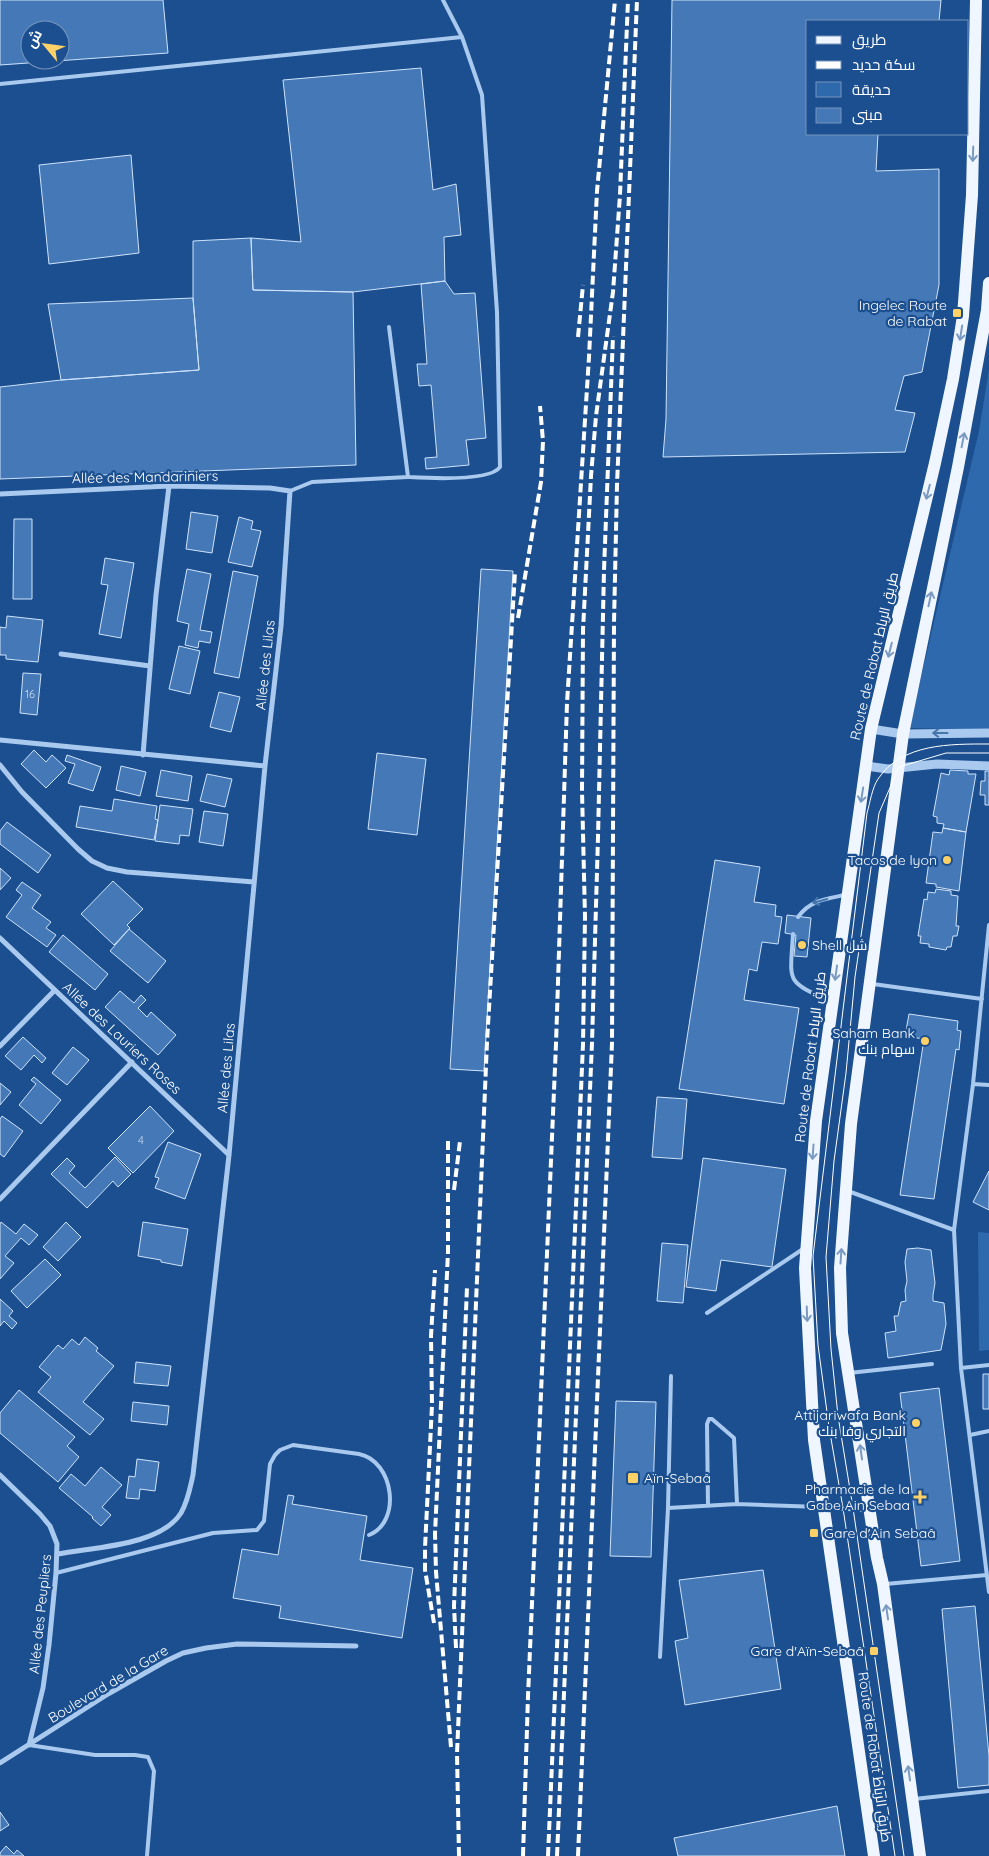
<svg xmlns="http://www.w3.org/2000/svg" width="989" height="1856" viewBox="0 0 989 1856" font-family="Quicksand,Cairo,sans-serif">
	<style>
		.green { fill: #2e69ad }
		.building { fill: #4478b7; stroke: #cfe3fa; fill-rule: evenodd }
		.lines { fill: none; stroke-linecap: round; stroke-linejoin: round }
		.service { stroke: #a9c9ee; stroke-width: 4 }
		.minor { stroke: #a9c9ee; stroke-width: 5 }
		.tertiary { stroke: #a9c9ee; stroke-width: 9 }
		.primary { stroke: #f0f6ff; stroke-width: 12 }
		.tram { stroke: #fff; stroke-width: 1 }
		.rail { stroke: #fff; stroke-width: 4; stroke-dasharray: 9 4; stroke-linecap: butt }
		.oneway { stroke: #7b9ac1 }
		.oneway2 { stroke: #4674ac }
		.poi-dot { fill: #ffd166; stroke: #1b4f8f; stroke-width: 2 }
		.labels { text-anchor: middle; stroke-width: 4.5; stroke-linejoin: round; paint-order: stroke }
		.number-label { font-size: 11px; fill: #d0dded }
		.poi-label { font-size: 14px; fill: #fff; stroke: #1b4f8f; text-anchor: end }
		.street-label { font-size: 14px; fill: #fff; stroke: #1b4f8f }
	</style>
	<rect width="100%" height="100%" fill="#1b4f8f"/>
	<path class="green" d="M 989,369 L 989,730 L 909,728 L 979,431 Z
		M 978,1232 L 989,1233 L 989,1350 L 979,1351 Z"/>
	<path class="building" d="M 0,0 L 163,0 L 168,53 L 0,65 ZM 30,30 L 60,30 L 60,60 L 30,60 Z
		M 672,0 L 941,0 L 939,21 L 808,21 L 808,134 L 878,134 L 876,171 L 939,169 L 939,285 L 922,372 L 904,376 L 895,410 L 915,413 L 905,452 L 663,457 L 666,419 Z
		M 421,68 L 433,190 L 456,184 L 461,235 L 444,237 L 445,281 L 353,292 L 253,290 L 251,238 L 301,242 L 283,80 Z
		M 131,155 L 139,253 L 49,264 L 39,165 Z
		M 251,238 L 253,290 L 353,292 L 356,465 L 0,479 L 0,387 L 61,380 L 199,370 L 193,298 L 193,241 Z
		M 445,281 L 454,294 L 475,293 L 486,438 L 466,440 L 469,465 L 426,469 L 425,458 L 437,457 L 431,385 L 419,386 L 417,364 L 427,364 L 421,284 Z
		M 193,298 L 199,370 L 61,380 L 48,304 Z
		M 191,512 L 218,516 L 212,553 L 186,549 Z
		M 239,517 L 253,521 L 251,529 L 261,531 L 252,567 L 228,562 Z
		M 14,519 L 32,519 L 32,599 L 13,599 Z
		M 105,558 L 134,563 L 121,638 L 99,634 L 108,585 L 101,584 Z
		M 187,569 L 211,574 L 200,630 L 212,632 L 210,643 L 199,641 L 198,648 L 185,645 L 189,624 L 177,621 Z
		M 481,569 L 513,571 L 484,1071 L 450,1069 Z
		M 233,571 L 258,576 L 239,678 L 214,673 Z
		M 7,616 L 43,620 L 38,662 L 6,659 L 6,655 L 0,655 L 0,627 L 6,628 Z
		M 179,646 L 200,651 L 190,694 L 169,689 Z
		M 23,673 L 41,674 L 37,715 L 20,713 Z
		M 219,692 L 240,697 L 231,732 L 210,727 Z
		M 34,750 L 46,762 L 52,755 L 66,768 L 46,788 L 21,764 Z
		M 377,753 L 426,759 L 417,835 L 368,829 Z
		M 67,755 L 101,767 L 93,791 L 68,783 L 75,764 L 65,761 Z
		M 121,766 L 146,772 L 140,796 L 116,790 Z
		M 161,770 L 192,776 L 188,801 L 156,796 Z
		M 950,770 L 968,771 L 968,774 L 976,774 L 966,832 L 943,828 L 944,824 L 937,823 L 937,817 L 933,816 L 941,773 L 949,775 Z
		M 985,771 L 989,771 L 989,805 L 985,805 L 985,795 L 980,795 L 981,781 L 985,781 Z
		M 207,774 L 232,779 L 225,807 L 200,801 Z
		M 114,799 L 157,806 L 155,819 L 158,820 L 154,840 L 76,827 L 80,806 L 112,811 Z
		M 160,805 L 193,809 L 189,836 L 180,835 L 179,844 L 155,841 Z
		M 204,811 L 228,814 L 223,846 L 199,842 Z
		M 7,822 L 51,855 L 38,873 L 0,844 L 0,831 Z
		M 943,828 L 966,832 L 959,891 L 936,887 L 936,884 L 926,883 L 933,832 L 942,833 Z
		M 715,860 L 760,867 L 754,902 L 776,905 L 775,916 L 782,917 L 778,944 L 762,942 L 757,971 L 749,969 L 744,1000 L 799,1008 L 784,1104 L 679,1089 Z
		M 0,868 L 11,878 L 0,890 Z
		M 113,881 L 143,909 L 127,925 L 130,928 L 114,945 L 81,914 Z
		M 22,882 L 41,895 L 32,908 L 51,922 L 46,928 L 56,935 L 47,947 L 6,917 L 22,895 L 16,890 Z
		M 936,889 L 951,891 L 951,895 L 958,896 L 956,926 L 959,926 L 957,936 L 953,936 L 951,947 L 947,947 L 946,950 L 929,947 L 929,944 L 920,943 L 921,936 L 918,936 L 924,899 L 927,900 L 928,892 L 935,893 Z
		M 787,915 L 811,918 L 807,957 L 794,956 L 796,935 L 785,933 Z
		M 129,929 L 166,961 L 148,983 L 110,951 Z
		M 63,935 L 108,974 L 95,990 L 49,952 Z
		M 120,991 L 134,1003 L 141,995 L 146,1000 L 138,1008 L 147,1017 L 151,1012 L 176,1035 L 158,1055 L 105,1007 Z
		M 909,1014 L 958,1021 L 957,1030 L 961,1031 L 959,1050 L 956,1049 L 934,1199 L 900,1195 L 924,1039 L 905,1036 Z
		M 23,1037 L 46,1058 L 42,1063 L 34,1055 L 21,1070 L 5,1056 Z
		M 73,1047 L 89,1060 L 67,1085 L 52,1073 Z
		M 34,1077 L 61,1100 L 41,1124 L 19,1105 L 36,1084 L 31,1080 Z
		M 0,1083 L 11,1092 L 0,1105 Z
		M 657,1097 L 687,1099 L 682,1159 L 652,1157 Z
		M 150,1106 L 174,1131 L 133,1173 L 108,1148 Z
		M 2,1116 L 23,1131 L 4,1157 L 0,1154 L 0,1119 Z
		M 168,1142 L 201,1154 L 185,1199 L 155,1188 L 159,1178 L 155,1177 Z
		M 115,1157 L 131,1174 L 118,1187 L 113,1181 L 87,1208 L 51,1174 L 67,1158 L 75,1166 L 69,1173 L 85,1188 Z
		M 703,1158 L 786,1169 L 772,1267 L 721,1260 L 716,1291 L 686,1287 Z
		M 989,1171 L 989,1210 L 973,1202 Z
		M 1,1222 L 16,1234 L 24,1224 L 38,1235 L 29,1245 L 21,1238 L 5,1256 L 14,1263 L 0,1279 L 0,1224 Z
		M 66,1222 L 81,1237 L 58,1261 L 43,1247 Z
		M 143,1222 L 188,1229 L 182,1266 L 161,1262 L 161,1260 L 138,1256 Z
		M 662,1243 L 688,1245 L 683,1303 L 657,1301 Z
		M 918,1248 L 931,1250 L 935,1283 L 933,1295 L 933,1301 L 944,1303 L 946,1324 L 941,1350 L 888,1358 L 885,1333 L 896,1331 L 894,1316 L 898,1316 L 901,1302 L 906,1301 L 905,1290 L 907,1281 L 905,1262 L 907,1249 Z
		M 45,1259 L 61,1275 L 27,1308 L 11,1291 Z
		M 0,1299 L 13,1311 L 9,1316 L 17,1323 L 12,1329 L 4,1321 L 0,1326 Z
		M 85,1337 L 98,1348 L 96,1351 L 114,1366 L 83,1402 L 104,1419 L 90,1435 L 38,1392 L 51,1377 L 39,1367 L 58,1345 L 63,1349 L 72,1339 L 79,1345 Z
		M 136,1362 L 171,1366 L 168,1386 L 134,1383 Z
		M 983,1374 L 989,1374 L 989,1409 L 983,1409 Z
		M 939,1388 L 960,1561 L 921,1566 L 900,1393 Z
		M 19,1390 L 75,1437 L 67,1446 L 79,1457 L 58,1482 L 0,1433 L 0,1413 Z
		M 616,1401 L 656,1402 L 651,1557 L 610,1556 Z
		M 133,1402 L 169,1406 L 167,1425 L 131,1421 Z
		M 137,1459 L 159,1462 L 155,1491 L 140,1489 L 139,1499 L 126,1498 L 129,1476 L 135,1477 Z
		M 101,1467 L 122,1485 L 102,1507 L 111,1515 L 101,1526 L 92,1518 L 93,1517 L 59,1488 L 71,1474 L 85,1486 Z
		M 288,1495 L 294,1496 L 292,1504 L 367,1516 L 360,1560 L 413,1568 L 402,1638 L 279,1618 L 281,1606 L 233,1598 L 242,1549 L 278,1555 Z
		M 763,1570 L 781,1689 L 685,1705 L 675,1641 L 688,1638 L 679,1580 Z
		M 975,1606 L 989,1756 L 989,1785 L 958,1788 L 942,1609 Z
		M 837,1806 L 845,1856 L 678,1856 L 674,1838 Z
		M 0,1812 L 9,1825 L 0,1831 Z
		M 6,1846 L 14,1854 L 17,1850 L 24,1856 L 0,1856 L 0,1853 Z"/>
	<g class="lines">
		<path class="service" d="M 0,84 L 462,37
			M 408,477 C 426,478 490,482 500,467 L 497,312 L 482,95 L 462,37 L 443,0
			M 290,491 L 312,482 L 408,477 L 389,327
			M 798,917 C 810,900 826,899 845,895
			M 989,925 L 973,1084 L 954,1230 L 961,1368 L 989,1592
			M 793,934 C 790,984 785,980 831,1002
			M 873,984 L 982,999
			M 973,1084 L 989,1085
			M 848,1191 L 954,1230
			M 707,1313 L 803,1249
			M 961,1368 L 989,1365
			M 849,1373 L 932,1364
			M 970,1435 L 989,1431
			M 708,1506 L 707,1424 L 709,1419 L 712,1419 L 734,1438 L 737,1504
			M 668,1508 L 737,1504 L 820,1507
			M 827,1508 L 868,1510
			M 56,1573 L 213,1533 L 257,1530 L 264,1521 L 270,1464 L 275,1455 L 280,1450 L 293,1445 L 359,1454 C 394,1461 402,1522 369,1535
			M 885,1584 L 987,1575
			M 660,1657 L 668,1508 L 671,1376
			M 29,1745 L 95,1755 L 135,1755 L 148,1757 L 154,1771 L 147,1856
			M 914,1799 L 989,1791"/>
		<path class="minor" d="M 0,494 L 169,486 L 270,488 L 290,491 L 281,626 L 265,766 L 229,1155 L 193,1475 C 190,1488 188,1501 181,1513 C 160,1546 94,1547 58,1554
			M 61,654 L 150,666
			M 0,740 L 265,766
			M 143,755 L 156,595 L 169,486
			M 0,765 L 22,792 L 78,849 L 92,861 L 107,868 L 127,872 L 254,882
			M 0,938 L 229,1155
			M 0,1046 L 54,991
			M 0,1199 L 132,1062
			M 0,1475 L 40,1514 L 50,1526 L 57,1544 L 56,1573 L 49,1645 L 43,1688 L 29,1745
			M 0,1763 L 108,1694 L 166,1661 L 183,1653 L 206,1648 L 237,1644 L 356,1646"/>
		<path class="tertiary" d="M 871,729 L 903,734 L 989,733
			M 866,766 L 888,769 L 937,764 L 989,766"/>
		<path class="primary" d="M 874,1856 L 814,1440 L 805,1268 L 816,1121 L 871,729 L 935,463 L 953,379 L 963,316 L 972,195 L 976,0
			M 920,1856 L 883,1584 L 877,1558 L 842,1333 L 840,1268 L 851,1124 L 903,734 L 958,467 L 987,310 L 989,283"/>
		<path class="tram" d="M 895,1856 L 843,1508 L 829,1427 L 818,1345 L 813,1256 L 867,813 C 870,803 872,788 878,779 C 902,743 951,744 989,744
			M 904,1856 L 853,1508 L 838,1416 L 831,1349 L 826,1257 L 834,1161 L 846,1073 L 855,977 L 879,813 L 899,767 L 946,753 L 989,753"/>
		<path class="rail" d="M 578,337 L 583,285
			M 518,618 L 541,482 L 543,441 L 540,406
			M 448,1141 L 448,1252 L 435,1534 L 436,1572 L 451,1747
			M 454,1190 L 460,1141
			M 434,1623 L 425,1570 L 425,1548 L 432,1405 L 431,1336 L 435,1270
			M 456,1648 L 454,1606 L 467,1287
			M 459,1856 L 457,1754 L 487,1042 L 515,572
			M 523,1856 L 528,1696 L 556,1044 L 567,703 L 589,357 L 597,191 L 615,0
			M 548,1856 L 583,1044 L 585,917 L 582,791 L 583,630 L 591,476 L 596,416 L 613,292 L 620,195 L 628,0
			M 557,1856 L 592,1043 L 598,837 L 604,570 L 613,336
			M 578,1856 L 612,1043 L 614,623 L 617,485 L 637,0"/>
	</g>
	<defs><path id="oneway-shaft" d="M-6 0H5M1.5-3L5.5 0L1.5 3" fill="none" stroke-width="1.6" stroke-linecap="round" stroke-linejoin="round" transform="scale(1.25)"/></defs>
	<g class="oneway">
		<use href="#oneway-shaft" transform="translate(973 154) rotate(92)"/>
		<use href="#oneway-shaft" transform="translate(961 333) rotate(99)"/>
		<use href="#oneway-shaft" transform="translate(963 440) rotate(-79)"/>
		<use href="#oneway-shaft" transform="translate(928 492) rotate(104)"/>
		<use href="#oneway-shaft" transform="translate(930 599) rotate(-78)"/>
		<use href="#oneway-shaft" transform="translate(890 650) rotate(104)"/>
		<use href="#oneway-shaft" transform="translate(862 795) rotate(99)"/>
		<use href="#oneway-shaft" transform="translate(836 973) rotate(98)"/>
		<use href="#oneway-shaft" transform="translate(813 1152) rotate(94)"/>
		<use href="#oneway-shaft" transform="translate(841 1256) rotate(-86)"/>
		<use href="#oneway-shaft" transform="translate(807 1314) rotate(88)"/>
		<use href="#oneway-shaft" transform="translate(861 1452) rotate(-98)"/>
		<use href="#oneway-shaft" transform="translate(887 1612) rotate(-98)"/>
		<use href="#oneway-shaft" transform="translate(909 1773) rotate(-98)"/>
	</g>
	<g class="oneway2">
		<use href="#oneway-shaft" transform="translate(940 733) rotate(180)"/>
		<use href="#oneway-shaft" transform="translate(820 901) rotate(164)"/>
	</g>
	<g class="poi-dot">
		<rect x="952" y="308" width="10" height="10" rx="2.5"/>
		<circle cx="947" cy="860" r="5"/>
		<circle cx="802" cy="945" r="5"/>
		<circle cx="925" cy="1041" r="5"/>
		<circle cx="916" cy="1423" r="5"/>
		<rect x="627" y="1472" width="12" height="12" rx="2.5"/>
		<path d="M917.5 1489.5h5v5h5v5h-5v5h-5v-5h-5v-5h5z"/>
		<rect x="809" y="1528" width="10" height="10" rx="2.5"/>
		<rect x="869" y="1646" width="10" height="10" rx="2.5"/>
	</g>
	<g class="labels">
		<g class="number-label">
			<text x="30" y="698">16</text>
			<text x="141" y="1144">4</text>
		</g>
		<g class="poi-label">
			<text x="947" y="310">Ingelec Route<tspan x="947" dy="16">de Rabat</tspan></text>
			<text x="937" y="865">Tacos de lyon</text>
			<text x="812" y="950" text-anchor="start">Shell شل</text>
			<text x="915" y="1038">Saham Bank<tspan x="915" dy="16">سهام بنك</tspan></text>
			<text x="906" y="1420">Attijariwafa Bank<tspan x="906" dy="16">التجاري وفا بنك</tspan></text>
			<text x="644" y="1483" text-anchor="start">Aïn-Sebaâ</text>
			<text x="910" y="1494">Pharmacie de la<tspan x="910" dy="16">Gabe Ain Sebaa</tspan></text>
			<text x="824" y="1538" text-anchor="start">Gare d'Ain Sebaâ</text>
			<text x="864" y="1656">Gare d'Aïn-Sebaâ</text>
		</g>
		<g class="street-label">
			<text transform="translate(145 477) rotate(-1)" y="5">Allée des Mandariniers</text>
			<text transform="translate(874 656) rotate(-77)" y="5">Route de Rabat طريق الرباط</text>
			<text transform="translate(265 665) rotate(-84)" y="5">Allée des Lilas</text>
			<text transform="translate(122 1038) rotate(43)" y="5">Allée des Lauriers Roses</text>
			<text transform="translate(810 1057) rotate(-83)" y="5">Route de Rabat طريق الرباط</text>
			<text transform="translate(226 1068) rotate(-85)" y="5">Allée des Lilas</text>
			<text transform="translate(40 1614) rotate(-84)" y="5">Allée des Peupliers</text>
			<text transform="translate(108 1684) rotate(-31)" y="5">Boulevard de la Gare</text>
			<text transform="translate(875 1757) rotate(82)" y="5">Route de Rabat طريق الرباط</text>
		</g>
	</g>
	<rect x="806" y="20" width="162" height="115" fill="#1b4f8f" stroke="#7695bc"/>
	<rect x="816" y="36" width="25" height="8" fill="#f0f6ff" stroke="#7695bc"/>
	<text x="852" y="45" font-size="15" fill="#ffffff">طريق</text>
	<rect x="816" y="61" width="25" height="8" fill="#ffffff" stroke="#7695bc"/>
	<text x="852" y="70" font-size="15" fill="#ffffff">سكة حديد</text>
	<rect x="816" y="82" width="25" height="15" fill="#2e69ad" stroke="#7695bc"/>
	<text x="852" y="95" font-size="15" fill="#ffffff">حديقة</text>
	<rect x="816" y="108" width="25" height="15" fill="#4478b7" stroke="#7695bc"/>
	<text x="852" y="120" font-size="15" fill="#ffffff">مبنى</text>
	<g transform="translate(45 45) rotate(299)"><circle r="24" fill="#1b4f8f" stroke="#7695bc"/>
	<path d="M0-4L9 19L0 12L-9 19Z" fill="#ffd166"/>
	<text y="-8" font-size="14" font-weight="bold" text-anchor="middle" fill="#ffffff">ش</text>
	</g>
</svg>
